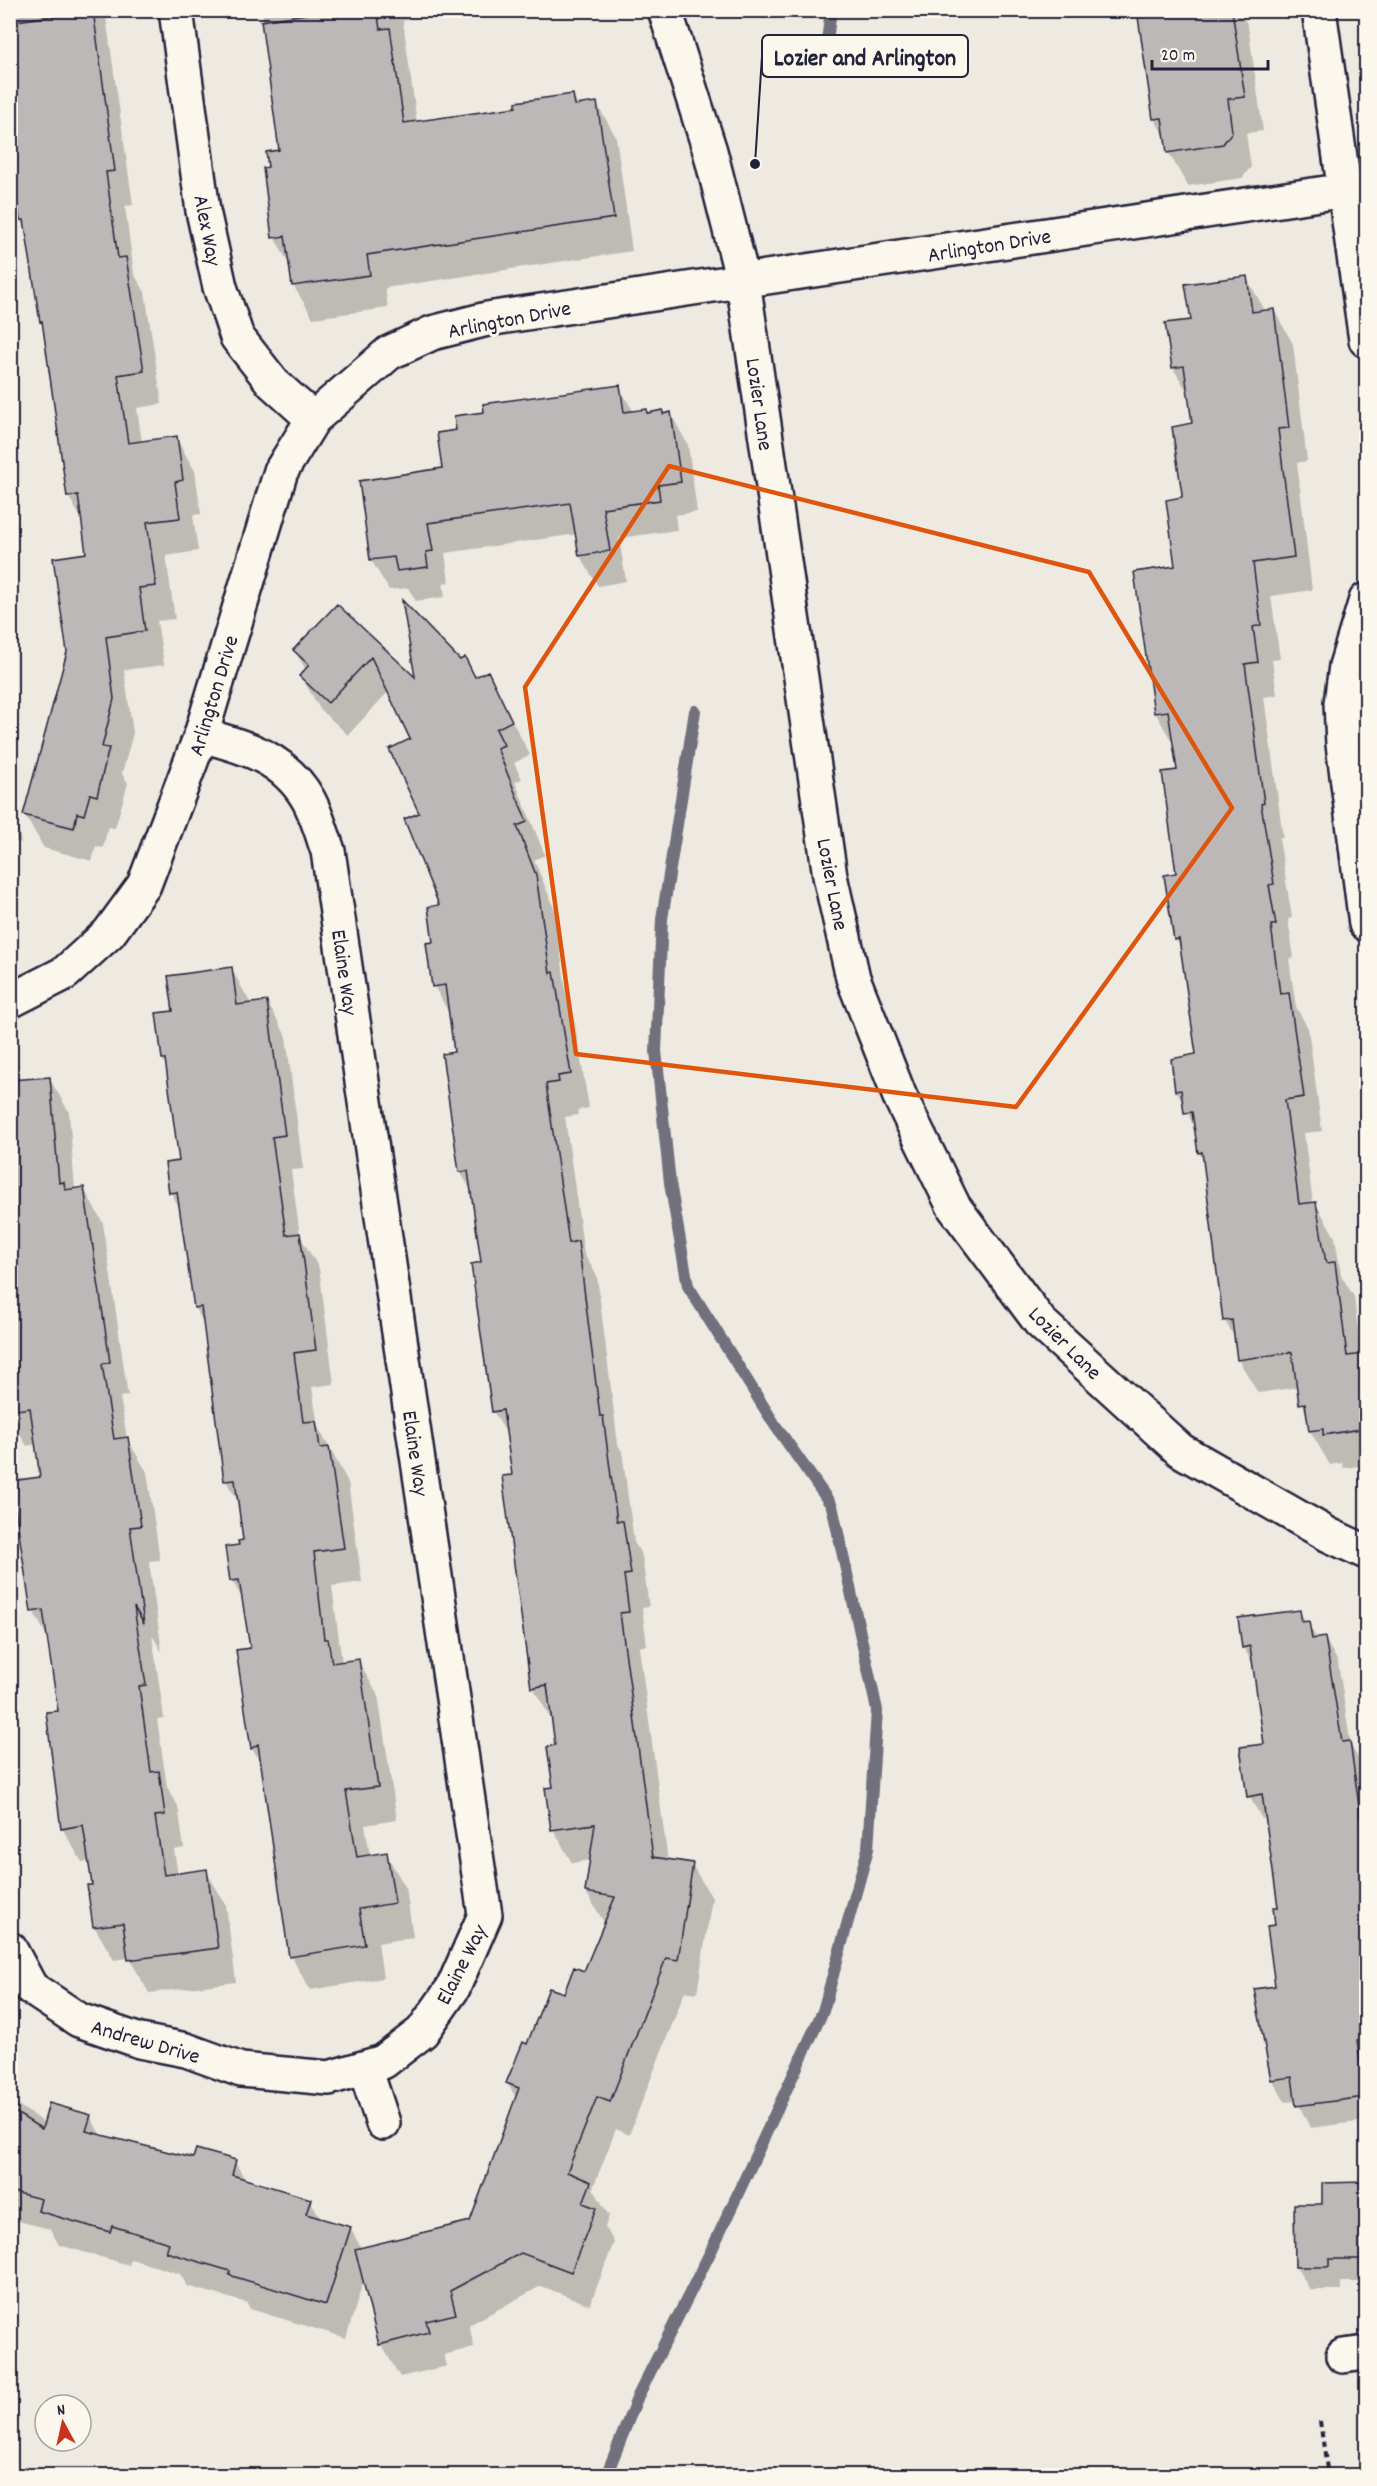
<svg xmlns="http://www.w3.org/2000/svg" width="1377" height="2486" viewBox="0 0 1377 2486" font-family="Dekko,sans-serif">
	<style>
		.shadow { fill: #0003 }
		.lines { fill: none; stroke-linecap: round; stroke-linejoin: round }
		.stream { stroke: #716f7c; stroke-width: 12 }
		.building { fill: #bcb8b8; stroke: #22223b; stroke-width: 1.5 }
		.minor-casing { stroke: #22223b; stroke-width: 38 }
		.major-casing { stroke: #22223b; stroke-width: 38 }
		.path { stroke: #22223b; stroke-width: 4; stroke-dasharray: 6 4.5; stroke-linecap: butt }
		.minor { stroke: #fbf7ec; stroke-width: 33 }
		.major { stroke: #fbf7ec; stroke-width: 33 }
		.marked { fill: none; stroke: #de560e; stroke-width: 4.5; stroke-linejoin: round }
		.labels { text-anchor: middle; stroke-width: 6; stroke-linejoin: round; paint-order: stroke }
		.street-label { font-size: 22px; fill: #22223b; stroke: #fbf7ec }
		.leader { fill: none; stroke: #22223b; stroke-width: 2 }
		.callout-dot { fill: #22223b; stroke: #fbf7ec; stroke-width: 2 }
		.callout { fill: #fbf7ec; stroke: #22223b; stroke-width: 2 }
		.callout-label { font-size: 24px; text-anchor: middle; font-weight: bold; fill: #22223b }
	</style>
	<rect width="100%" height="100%" fill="#eeeae2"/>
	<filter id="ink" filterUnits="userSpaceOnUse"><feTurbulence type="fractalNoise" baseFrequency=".0167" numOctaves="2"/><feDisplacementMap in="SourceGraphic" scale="12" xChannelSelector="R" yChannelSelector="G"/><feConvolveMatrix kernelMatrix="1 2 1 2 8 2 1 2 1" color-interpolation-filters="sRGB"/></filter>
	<g filter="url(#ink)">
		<path class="shadow" d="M 10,10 L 105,10 L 133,205 L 125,206 L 134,274 L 145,292 L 162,404 L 137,408 L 142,443 L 176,438 L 195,471 L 201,514 L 193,515 L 198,551 L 166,556 L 175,619 L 157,621 L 164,665 L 124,670 L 133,733 L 122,774 L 128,783 L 115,828 L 108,827 L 103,848 L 96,846 L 92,861 L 44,848 L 25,815 L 68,652 L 88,554 L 83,521 L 68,496 L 44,327 L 41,321 L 27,230 L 21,220 L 10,143 Z
			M 262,10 L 407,10 L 408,20 L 403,21 L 417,123 L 518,108 L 572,95 L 578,106 L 597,104 L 616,137 L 632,251 L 385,288 L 388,308 L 313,318 L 293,285 L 291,267 L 274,237 L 270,169 L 281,151 Z
			M 1139,10 L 1239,10 L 1248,26 L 1263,131 L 1246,133 L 1251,167 L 1242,178 L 1188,186 L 1168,152 L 1167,140 L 1154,119 Z
			M 1246,277 L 1266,312 L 1274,310 L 1293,344 L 1307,461 L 1297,463 L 1312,590 L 1271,596 L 1280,659 L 1272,660 L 1277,695 L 1264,697 L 1283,837 L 1279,838 L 1292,918 L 1288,919 L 1294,958 L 1289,959 L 1296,1007 L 1308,1028 L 1322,1131 L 1304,1133 L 1313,1204 L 1316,1204 L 1335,1237 L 1341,1275 L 1354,1297 L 1361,1356 L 1366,1355 L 1366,1465 L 1344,1468 L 1342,1463 L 1330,1465 L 1310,1431 L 1299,1387 L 1258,1393 L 1238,1359 L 1236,1340 L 1225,1321 L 1204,1160 L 1199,1152 L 1196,1131 L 1177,1091 L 1197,1056 L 1182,950 L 1176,939 L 1178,771 L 1175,747 L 1155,712 L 1194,424 L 1190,396 L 1173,368 L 1192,321 Z
			M 619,387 L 634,412 L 646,410 L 648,414 L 671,414 L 688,445 L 697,512 L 675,515 L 677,530 L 619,538 L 626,581 L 598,586 L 580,556 L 577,534 L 445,553 L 449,582 L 443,583 L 445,597 L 416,601 L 408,588 L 389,590 L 371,560 L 444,470 L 458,432 Z
			M 337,607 L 417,681 L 475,679 L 487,673 L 530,755 L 514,763 L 522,779 L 515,782 L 545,855 L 534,860 L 555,910 L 567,998 L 572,1007 L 589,1108 L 577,1110 L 578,1115 L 565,1117 L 584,1254 L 597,1276 L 618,1445 L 622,1451 L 634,1542 L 642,1556 L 649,1607 L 642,1608 L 647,1645 L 639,1647 L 668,1861 L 692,1865 L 712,1898 L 697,1993 L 685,1991 L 629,2135 L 616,2129 L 593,2188 L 609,2216 L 605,2227 L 614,2242 L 590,2305 L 541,2286 L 469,2325 L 474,2347 L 444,2355 L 447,2366 L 400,2377 L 381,2344 L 364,2279 L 346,2338 L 250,2309 L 247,2303 L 187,2286 L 180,2274 L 131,2259 L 129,2265 L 59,2245 L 50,2229 L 10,2219 L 10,2100 L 45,2123 L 90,2116 L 101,2136 L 194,2160 L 235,2162 L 246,2181 L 310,2200 L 322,2220 L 350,2228 L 362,2249 L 471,2222 L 517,2099 L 507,2083 L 528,2046 L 565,1995 L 585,1973 L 605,1924 L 586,1892 L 591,1860 L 572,1863 L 553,1829 L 557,1747 L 552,1721 L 533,1687 L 508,1436 L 493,1411 L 482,1263 L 473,1193 L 460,1172 L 456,1053 L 450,1015 L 434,986 L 435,943 L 441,906 L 421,814 L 412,740 L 389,691 L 348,735 L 320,709 L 301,676 L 306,670 L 295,651 Z
			M 10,661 L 14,686 L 10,687 Z
			M 10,776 L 21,843 L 10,840 Z
			M 10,904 L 17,953 L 10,954 Z
			M 231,968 L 251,1004 L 267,1002 L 286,1036 L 303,1169 L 291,1170 L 300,1236 L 319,1268 L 334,1384 L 312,1387 L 318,1427 L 348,1482 L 362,1582 L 332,1586 L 342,1663 L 358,1661 L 378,1695 L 397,1820 L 365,1825 L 370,1856 L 386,1854 L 406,1888 L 413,1937 L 378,1943 L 383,1978 L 310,1990 L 291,1956 L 263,1767 L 252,1749 L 238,1652 L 251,1649 L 244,1601 L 232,1581 L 241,1546 L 245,1541 L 240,1505 L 226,1481 L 205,1325 L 195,1308 L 182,1212 L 171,1193 L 167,1165 L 181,1163 L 168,1065 L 164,1059 L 175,1012 Z
			M 49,1078 L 69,1112 L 75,1190 L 84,1189 L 103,1223 L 128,1396 L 120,1397 L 127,1439 L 147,1472 L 160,1560 L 149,1561 L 162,1652 L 152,1635 L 164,1718 L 157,1719 L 167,1787 L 178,1806 L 184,1848 L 174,1850 L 178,1875 L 206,1871 L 226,1905 L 236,1982 L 149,1993 L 129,1958 L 114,1960 L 94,1926 L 94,1886 L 90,1861 L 82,1862 L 62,1828 L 59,1712 L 49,1640 L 33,1611 L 41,1478 L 37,1444 L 27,1446 L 10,1418 L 10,1082 Z
			M 1299,1611 L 1318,1640 L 1325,1639 L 1338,1662 L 1351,1746 L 1363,1766 L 1366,1796 L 1366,2121 L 1310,2128 L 1297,2101 L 1285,2102 L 1272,2079 L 1280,1908 L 1267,1818 L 1262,1819 L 1249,1796 L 1266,1745 L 1255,1667 L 1243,1647 Z
			M 1323,2184 L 1366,2184 L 1366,2282 L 1341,2282 L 1341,2290 L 1310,2290 L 1296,2267 L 1324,2205 Z"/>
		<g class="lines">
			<path class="stream" d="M 826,49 L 831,10
				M 606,2476 L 638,2396 L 713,2247 L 823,2011 L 868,1849 L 877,1710 L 832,1506 L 775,1425 L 688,1286 L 670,1183 L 656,1051 L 662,919 L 695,711"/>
		</g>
		<path class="building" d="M 93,10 L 115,171 L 106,172 L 118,258 L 126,257 L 144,371 L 118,375 L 128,443 L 177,436 L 183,480 L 175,482 L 180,518 L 147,522 L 156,586 L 139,588 L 145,631 L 106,637 L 114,699 L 102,747 L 109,748 L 97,796 L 90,794 L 84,815 L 77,813 L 74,828 L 23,815 L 67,652 L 53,558 L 86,553 L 78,495 L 67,497 L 42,321 L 40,322 L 24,220 L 20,220 L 10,153 L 10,22 Z
			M 332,10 L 377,10 L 380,29 L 390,28 L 404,123 L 516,107 L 516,102 L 573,94 L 575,105 L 597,102 L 614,218 L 367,255 L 370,275 L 292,286 L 285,236 L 272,238 L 263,168 L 268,167 L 266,152 L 279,150 L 261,21 Z
			M 1137,10 L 1232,10 L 1245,97 L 1228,99 L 1232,132 L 1223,144 L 1167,153 L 1162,118 L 1153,119 Z
			M 1247,276 L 1252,312 L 1274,309 L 1289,428 L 1278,429 L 1294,557 L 1253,563 L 1261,625 L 1253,627 L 1258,662 L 1245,664 L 1264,803 L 1261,804 L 1274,884 L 1269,885 L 1276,925 L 1271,925 L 1280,994 L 1289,993 L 1304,1097 L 1285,1100 L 1299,1204 L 1316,1202 L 1326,1263 L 1335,1262 L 1347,1356 L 1366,1354 L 1366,1428 L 1323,1435 L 1323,1429 L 1309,1431 L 1305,1403 L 1299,1404 L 1292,1352 L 1237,1360 L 1232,1320 L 1223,1321 L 1202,1152 L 1198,1153 L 1192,1112 L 1184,1113 L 1181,1090 L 1175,1091 L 1171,1059 L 1196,1054 L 1179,939 L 1174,940 L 1164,875 L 1176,873 L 1162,772 L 1177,770 L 1168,711 L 1154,713 L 1134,572 L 1175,566 L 1166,500 L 1182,497 L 1182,494 L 1172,427 L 1192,423 L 1184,366 L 1172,368 L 1165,323 L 1191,320 L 1185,284 Z
			M 620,385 L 624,412 L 647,409 L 647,413 L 663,410 L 663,414 L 671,412 L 681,482 L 658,485 L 660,500 L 603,508 L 610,551 L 579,556 L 570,503 L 428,523 L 433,551 L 426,552 L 428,567 L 397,571 L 394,557 L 370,560 L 359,481 L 442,468 L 437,433 L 456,430 L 454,416 L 484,412 L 483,404 Z
			M 402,600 L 460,660 L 465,657 L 475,677 L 488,671 L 512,721 L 496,729 L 504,745 L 497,748 L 527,822 L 517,826 L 536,875 L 550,973 L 554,972 L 571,1074 L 558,1076 L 559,1082 L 546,1084 L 569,1243 L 578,1241 L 600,1416 L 603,1416 L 617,1521 L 623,1521 L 631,1574 L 624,1575 L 629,1612 L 620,1613 L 653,1857 L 693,1863 L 678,1960 L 666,1958 L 610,2102 L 597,2097 L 567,2172 L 591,2182 L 583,2203 L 596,2208 L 571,2272 L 521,2253 L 450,2291 L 456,2314 L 426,2321 L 429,2332 L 379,2345 L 355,2249 L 470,2221 L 519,2088 L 506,2083 L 523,2042 L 527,2044 L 549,1988 L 564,1993 L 574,1967 L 584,1971 L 615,1897 L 585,1892 L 595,1824 L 551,1830 L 545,1788 L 553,1787 L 547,1747 L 555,1745 L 547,1685 L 531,1688 L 502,1476 L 512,1475 L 503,1410 L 492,1412 L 471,1264 L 481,1262 L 468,1171 L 459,1172 L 442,1054 L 454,1052 L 445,985 L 432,987 L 426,943 L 433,942 L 428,907 L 439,905 L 404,819 L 419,813 L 389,749 L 410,739 L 371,657 L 328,703 L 299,676 L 309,665 L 293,650 L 337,604 L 415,677 Z
			M 232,967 L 237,1005 L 267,1001 L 285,1135 L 272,1137 L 286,1235 L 300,1233 L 316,1350 L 294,1353 L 303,1422 L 316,1421 L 320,1448 L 329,1447 L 344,1548 L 314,1552 L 324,1639 L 328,1639 L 332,1663 L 359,1659 L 378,1787 L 346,1791 L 357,1857 L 387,1852 L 395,1903 L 359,1909 L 365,1945 L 289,1957 L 258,1744 L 251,1749 L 236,1650 L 250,1648 L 239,1580 L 230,1581 L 225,1547 L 239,1545 L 238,1541 L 243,1540 L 235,1480 L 224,1481 L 201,1307 L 194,1308 L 177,1192 L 169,1193 L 165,1163 L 179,1161 L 165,1059 L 162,1059 L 156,1013 L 173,1011 L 168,976 Z
			M 50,1077 L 59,1183 L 64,1182 L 65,1190 L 84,1187 L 110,1362 L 102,1364 L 114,1439 L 128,1437 L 141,1526 L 130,1527 L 144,1624 L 134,1607 L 146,1685 L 139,1686 L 151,1772 L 159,1771 L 165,1815 L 155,1816 L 164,1875 L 207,1869 L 218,1948 L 128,1960 L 123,1923 L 93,1927 L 87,1885 L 92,1885 L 83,1825 L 61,1829 L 46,1712 L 58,1711 L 43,1610 L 31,1612 L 11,1481 L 40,1477 L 30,1408 L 10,1411 L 10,1080 Z
			M 1300,1610 L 1302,1622 L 1309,1621 L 1312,1639 L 1325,1637 L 1342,1742 L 1350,1741 L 1366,1857 L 1366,1970 L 1360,1971 L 1366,2039 L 1357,2040 L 1365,2097 L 1296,2106 L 1292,2077 L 1271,2080 L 1254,1989 L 1275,1986 L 1267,1926 L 1275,1925 L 1273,1907 L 1278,1907 L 1262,1794 L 1247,1797 L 1240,1747 L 1264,1744 L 1250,1646 L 1242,1648 L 1238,1618 Z
			M 49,2103 L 91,2115 L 86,2131 L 193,2158 L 196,2149 L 236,2160 L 232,2175 L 311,2199 L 306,2214 L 351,2227 L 326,2305 L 229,2275 L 230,2271 L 166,2252 L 169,2243 L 112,2226 L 110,2232 L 38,2211 L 41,2199 L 10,2191 L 10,2109 L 42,2129 Z
			M 1366,2182 L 1366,2259 L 1329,2259 L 1329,2267 L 1295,2267 L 1294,2204 L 1322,2204 L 1322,2183 Z"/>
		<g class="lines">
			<g class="minor-casing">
				<path id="minor" d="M 176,10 L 203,211 L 220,287 L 237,337 L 273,383 L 313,419
					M 1319,10 L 1366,340
					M 1366,600 L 1346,666 L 1341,703 L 1343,744 L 1366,924
					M 10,1001 L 65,973 L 109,933 L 144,885 L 201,735 L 281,471 L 313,419 L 389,353 L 432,333 L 487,319 L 1366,187
					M 10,1949 L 31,1988 L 79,2020 L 140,2041 L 186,2050 L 241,2070 L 329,2078 L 383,2062 L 422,2032 L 453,1988 L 485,1915 L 328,851 C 322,834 317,815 308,799 C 285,758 244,746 201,735
					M 365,2068 L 383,2123
					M 1343,2356 L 1366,2353"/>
			</g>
			<g class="major-casing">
				<path id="major" d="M 665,10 L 710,151 L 743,281 L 830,876 L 853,978 L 900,1097 L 954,1207 L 1040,1322 L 1180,1450 L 1329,1535 L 1366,1552"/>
			</g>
			<path class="path" d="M 1320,2421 L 1328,2476"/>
			<use href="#minor" class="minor"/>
			<use href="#major" class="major"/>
		</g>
	</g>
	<path class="marked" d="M 669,466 L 1089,572 L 1232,808 L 1016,1107 L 576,1054 L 525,687 Z"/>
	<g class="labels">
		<g class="street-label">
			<text transform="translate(209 230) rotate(79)" y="8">Alex Way</text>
			<text transform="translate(989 244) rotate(-9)" y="8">Arlington Drive</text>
			<text transform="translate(509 318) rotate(-11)" y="8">Arlington Drive</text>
			<text transform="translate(761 404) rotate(82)" y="8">Lozier Lane</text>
			<text transform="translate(212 695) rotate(-73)" y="8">Arlington Drive</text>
			<text transform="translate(834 884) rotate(79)" y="8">Lozier Lane</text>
			<text transform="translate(346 972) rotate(82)" y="8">Elaine Way</text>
			<text transform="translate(1066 1342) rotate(45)" y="8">Lozier Lane</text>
			<text transform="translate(417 1453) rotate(82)" y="8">Elaine Way</text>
			<text transform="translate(460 1964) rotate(-63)" y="8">Elaine Way</text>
			<text transform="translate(146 2040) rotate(16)" y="8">Andrew Drive</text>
		</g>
	</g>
	<path class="leader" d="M755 164L762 56"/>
	<circle class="callout-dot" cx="755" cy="164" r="6"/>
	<rect class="callout" x="762" y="35" width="206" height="42" rx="6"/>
	<g class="callout-label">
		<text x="865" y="65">Lozier and Arlington</text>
	</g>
	<rect width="1377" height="2486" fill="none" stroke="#fbf7ec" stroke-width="36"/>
	<rect x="18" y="18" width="1341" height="2450" fill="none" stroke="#22223b" stroke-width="2" filter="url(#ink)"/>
	<g transform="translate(63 2423) rotate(352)"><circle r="28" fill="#fbf7ec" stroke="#a4a2a5" stroke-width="1.5"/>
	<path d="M0-4.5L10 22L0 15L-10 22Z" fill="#c8321e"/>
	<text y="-9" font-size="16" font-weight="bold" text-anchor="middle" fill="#22223b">N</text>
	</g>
	<path d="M1152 60v9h116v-9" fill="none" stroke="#22223b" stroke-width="3"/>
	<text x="1161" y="60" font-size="18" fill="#22223b" stroke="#fbf7ec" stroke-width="4.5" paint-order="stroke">20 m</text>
</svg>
